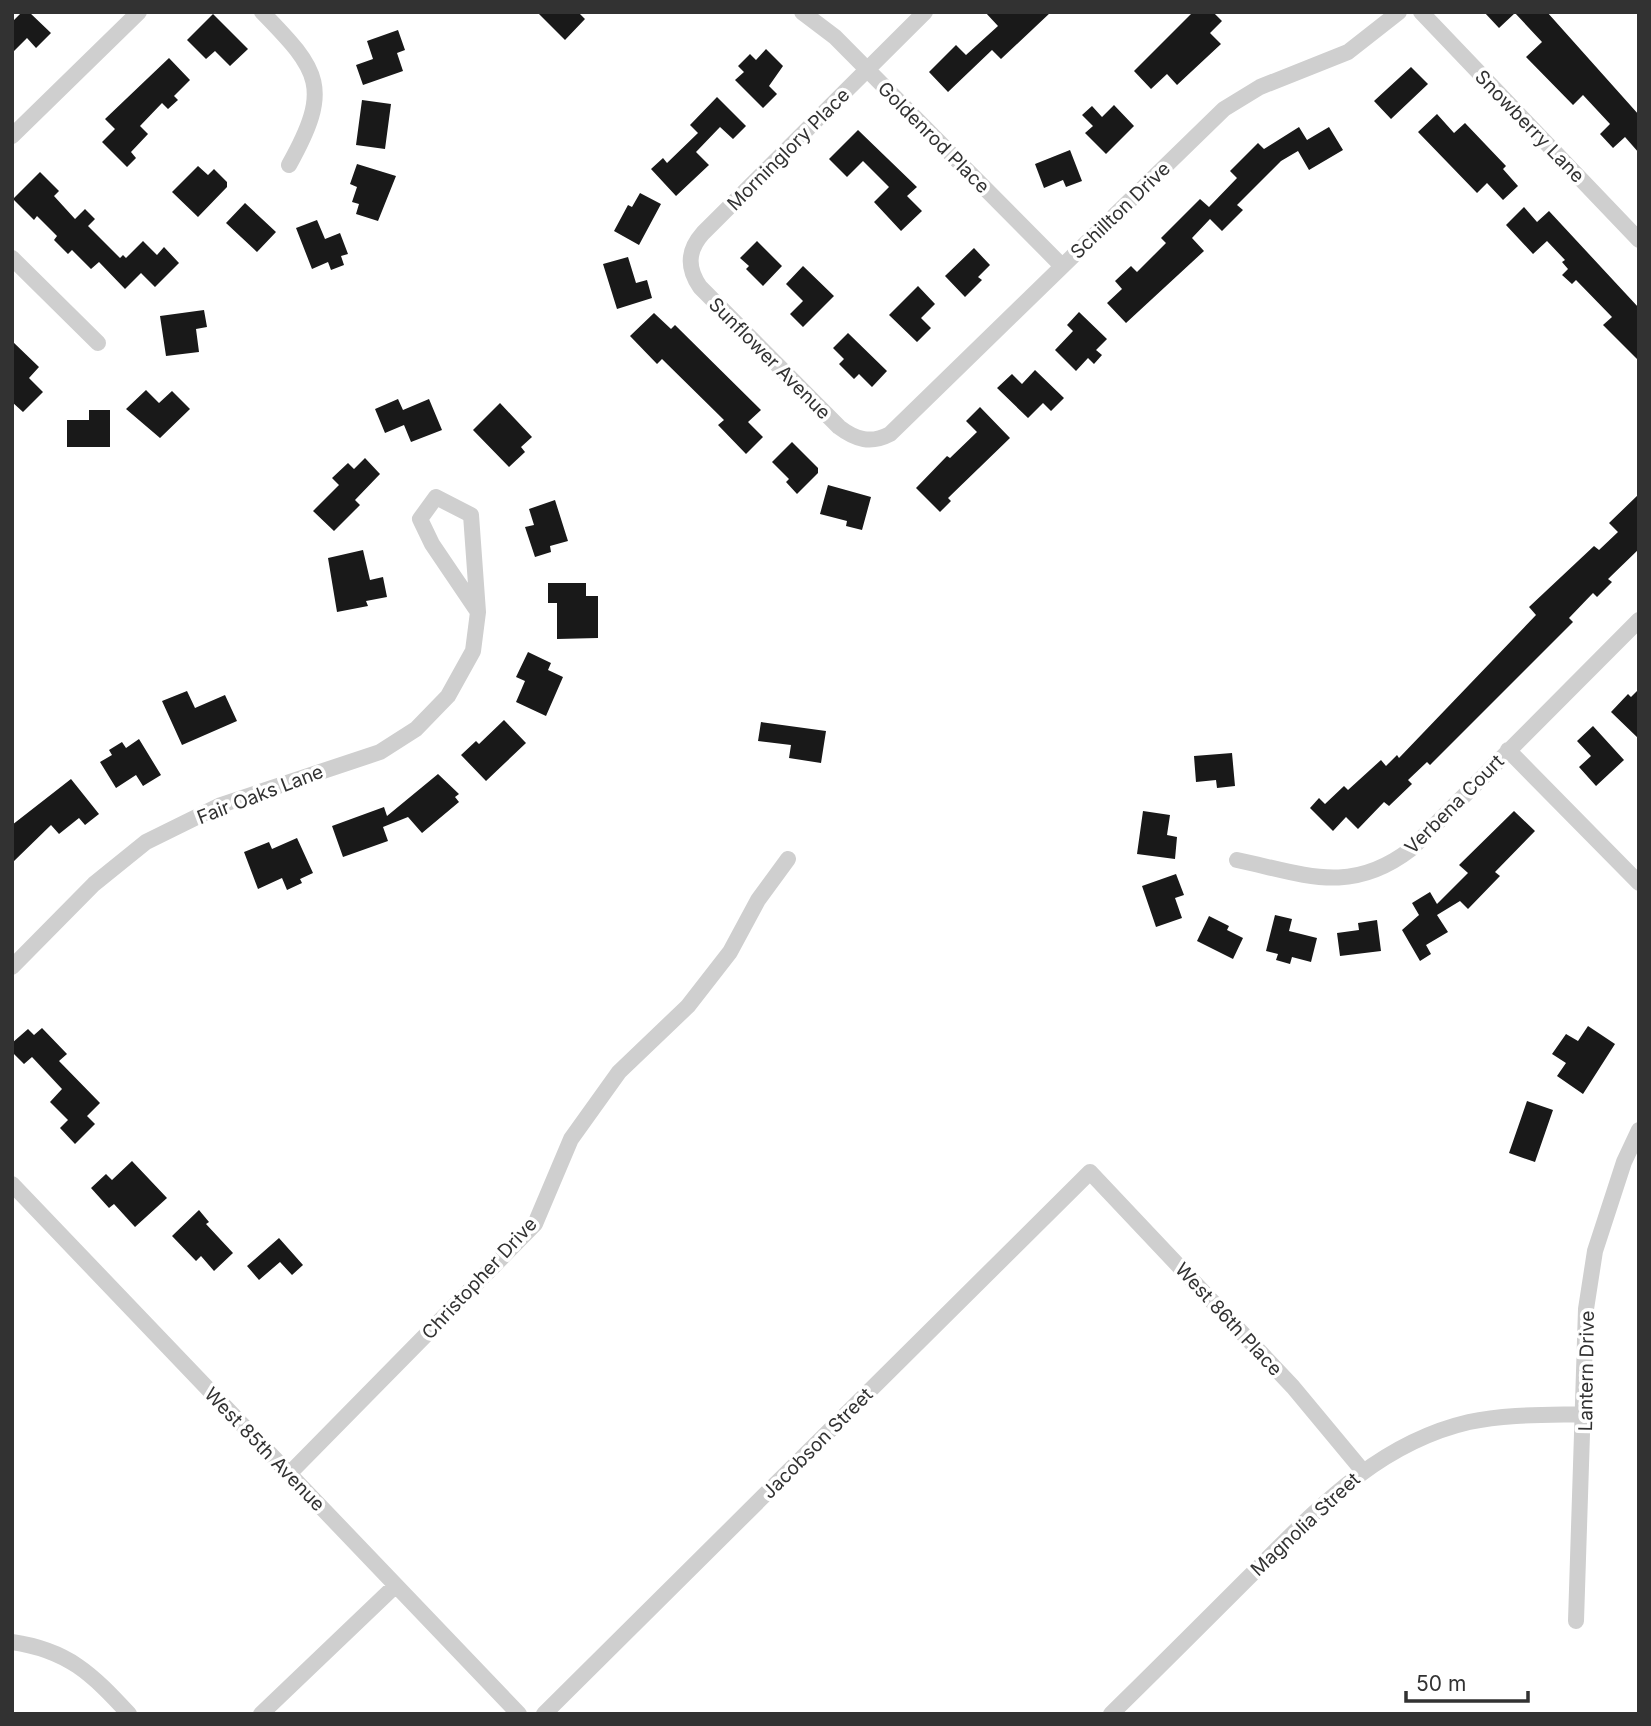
<svg xmlns="http://www.w3.org/2000/svg" width="1651" height="1726" viewBox="0 0 1651 1726" font-family="Inter,sans-serif">
	<style>
		.building { fill: #191919 }
		.lines { fill: none; stroke-linecap: round; stroke-linejoin: round }
		.street { stroke: #cfcfcf; stroke-width: 16 }
		.labels { text-anchor: middle; stroke-width: 7; stroke-linejoin: round; paint-order: stroke }
		.street-label { font-size: 19px; fill: #323232; stroke: #fff }
	</style>
	<rect width="100%" height="100%" fill="#fff"/>
	<path class="building" d="M 22,12 L 29,12 L 51,33 L 36,48 L 27,38 L 12,53 L 12,22 Z
		M 537,12 L 578,12 L 585,19 L 565,40 Z
		M 985,12 L 1051,12 L 1001,59 L 992,50 L 948,92 L 929,72 L 956,45 L 966,55 L 998,26 Z
		M 1193,12 L 1213,12 L 1222,21 L 1210,33 L 1221,44 L 1177,85 L 1167,74 L 1151,89 L 1134,71 Z
		M 1484,12 L 1547,12 L 1639,115 L 1639,153 L 1625,137 L 1613,148 L 1600,134 L 1610,124 L 1583,95 L 1573,105 L 1526,57 L 1542,42 L 1515,13 L 1499,28 Z
		M 213,14 L 248,49 L 230,66 L 215,51 L 206,59 L 187,40 Z
		M 398,30 L 405,50 L 397,53 L 403,71 L 363,85 L 356,65 L 373,59 L 367,41 Z
		M 766,49 L 783,66 L 769,86 L 777,94 L 763,108 L 735,80 L 744,72 L 738,66 L 750,54 L 756,60 Z
		M 169,58 L 190,80 L 174,96 L 178,100 L 168,109 L 162,103 L 140,126 L 148,134 L 131,152 L 136,158 L 127,167 L 102,142 L 115,129 L 105,119 Z
		M 1411,67 L 1428,84 L 1391,119 L 1374,101 Z
		M 717,97 L 746,126 L 733,139 L 720,127 L 696,152 L 709,165 L 676,196 L 651,169 L 663,158 L 667,163 L 698,133 L 690,125 Z
		M 362,100 L 391,104 L 385,149 L 356,145 Z
		M 1114,105 L 1134,126 L 1106,154 L 1085,133 L 1093,126 L 1082,115 L 1092,106 L 1102,117 Z
		M 1437,114 L 1454,133 L 1465,123 L 1506,166 L 1503,169 L 1518,186 L 1503,200 L 1487,183 L 1477,193 L 1418,132 Z
		M 1299,127 L 1307,140 L 1329,127 L 1343,150 L 1309,170 L 1298,151 L 1281,161 L 1237,205 L 1243,210 L 1222,231 L 1210,219 L 1192,238 L 1204,251 L 1126,323 L 1107,303 L 1122,289 L 1115,281 L 1131,266 L 1137,272 L 1166,243 L 1161,238 L 1200,199 L 1209,207 L 1237,178 L 1230,171 L 1258,143 L 1264,149 Z
		M 858,130 L 917,187 L 907,196 L 922,211 L 901,231 L 874,202 L 889,187 L 863,161 L 847,177 L 829,159 Z
		M 1070,150 L 1082,181 L 1066,187 L 1063,180 L 1044,188 L 1035,164 Z
		M 357,164 L 396,176 L 378,221 L 356,214 L 359,204 L 352,202 L 357,187 L 350,184 Z
		M 198,166 L 208,175 L 214,169 L 227,182 L 227,187 L 198,217 L 172,192 Z
		M 40,172 L 59,191 L 54,196 L 75,219 L 85,209 L 95,219 L 88,226 L 120,258 L 123,255 L 126,258 L 143,241 L 157,255 L 164,247 L 179,263 L 155,287 L 141,273 L 125,289 L 99,262 L 91,269 L 72,250 L 68,254 L 54,240 L 57,236 L 37,216 L 34,220 L 13,199 Z
		M 640,193 L 661,204 L 639,245 L 614,231 L 628,205 L 632,207 Z
		M 245,203 L 276,232 L 257,252 L 226,223 Z
		M 1524,207 L 1537,222 L 1549,211 L 1639,308 L 1639,361 L 1603,325 L 1612,317 L 1576,280 L 1572,284 L 1562,275 L 1568,269 L 1562,262 L 1565,260 L 1547,241 L 1533,254 L 1506,225 Z
		M 317,220 L 325,239 L 340,233 L 348,254 L 341,256 L 344,265 L 331,270 L 328,262 L 312,269 L 296,228 Z
		M 757,241 L 782,266 L 763,286 L 746,269 L 749,266 L 740,258 Z
		M 974,248 L 990,265 L 978,277 L 982,280 L 965,297 L 945,276 Z
		M 628,257 L 636,283 L 647,280 L 652,298 L 617,309 L 603,264 Z
		M 803,266 L 834,296 L 803,327 L 790,314 L 803,301 L 786,284 Z
		M 918,286 L 935,304 L 921,318 L 931,328 L 917,342 L 889,315 Z
		M 204,310 L 207,327 L 196,329 L 199,352 L 166,356 L 160,316 Z
		M 1079,312 L 1107,339 L 1096,350 L 1102,355 L 1094,364 L 1088,358 L 1076,371 L 1055,350 L 1073,331 L 1067,325 Z
		M 654,313 L 671,329 L 675,325 L 761,410 L 748,422 L 763,437 L 746,454 L 718,425 L 724,420 L 662,359 L 657,364 L 630,336 Z
		M 848,333 L 887,371 L 872,387 L 859,374 L 854,379 L 839,364 L 844,359 L 833,348 Z
		M 12,341 L 39,367 L 29,378 L 43,392 L 23,412 L 12,402 Z
		M 1035,370 L 1064,398 L 1051,411 L 1043,403 L 1028,418 L 997,388 L 1012,374 L 1022,384 Z
		M 146,390 L 159,403 L 172,391 L 190,409 L 160,438 L 126,409 Z
		M 398,399 L 403,410 L 429,399 L 442,430 L 411,442 L 404,425 L 385,433 L 375,409 Z
		M 500,403 L 532,437 L 521,447 L 525,452 L 509,467 L 473,430 Z
		M 980,407 L 1010,438 L 948,498 L 951,501 L 940,512 L 916,488 L 947,456 L 950,458 L 977,432 L 966,421 Z
		M 89,410 L 110,410 L 110,447 L 67,447 L 67,420 L 89,420 Z
		M 792,442 L 818,468 L 818,473 L 797,494 L 786,482 L 789,479 L 772,462 Z
		M 365,458 L 380,474 L 355,500 L 360,505 L 334,531 L 313,511 L 339,485 L 332,478 L 348,463 L 354,469 Z
		M 828,485 L 871,497 L 862,530 L 846,526 L 847,521 L 820,514 Z
		M 1639,494 L 1639,549 L 1608,579 L 1612,582 L 1597,597 L 1593,593 L 1569,618 L 1573,622 L 1430,765 L 1427,762 L 1408,780 L 1412,784 L 1389,806 L 1384,802 L 1358,829 L 1346,817 L 1333,831 L 1310,808 L 1319,798 L 1325,804 L 1344,786 L 1348,790 L 1381,760 L 1386,766 L 1397,755 L 1399,758 L 1536,615 L 1529,607 L 1594,546 L 1599,550 L 1618,532 L 1609,523 Z
		M 555,500 L 568,541 L 550,546 L 551,552 L 535,557 L 525,527 L 534,525 L 529,509 Z
		M 363,550 L 370,580 L 383,577 L 387,597 L 366,601 L 368,606 L 337,612 L 328,558 Z
		M 548,583 L 586,583 L 586,596 L 598,596 L 598,638 L 557,639 L 557,603 L 548,603 Z
		M 528,652 L 551,663 L 548,670 L 563,677 L 546,716 L 516,702 L 525,681 L 516,677 Z
		M 1639,689 L 1639,739 L 1611,712 L 1628,694 L 1631,697 Z
		M 187,691 L 195,708 L 225,695 L 237,721 L 182,745 L 162,701 Z
		M 504,720 L 526,743 L 486,781 L 461,755 L 476,741 L 479,744 Z
		M 761,722 L 826,731 L 821,763 L 789,758 L 791,745 L 758,741 Z
		M 1593,726 L 1624,760 L 1596,786 L 1579,767 L 1591,756 L 1577,741 Z
		M 139,739 L 161,775 L 143,786 L 136,775 L 116,788 L 100,762 L 112,755 L 109,750 L 122,742 L 126,748 Z
		M 1232,753 L 1235,786 L 1217,788 L 1216,780 L 1196,782 L 1194,756 Z
		M 438,774 L 459,794 L 455,797 L 459,802 L 422,833 L 408,817 L 383,827 L 388,841 L 343,857 L 332,826 L 384,807 L 387,816 Z
		M 71,779 L 99,814 L 85,825 L 79,818 L 59,834 L 51,825 L 12,863 L 12,825 Z
		M 1143,811 L 1170,815 L 1167,835 L 1177,837 L 1175,859 L 1137,854 Z
		M 1514,811 L 1535,831 L 1495,872 L 1500,876 L 1468,909 L 1460,901 L 1437,915 L 1448,932 L 1426,945 L 1431,954 L 1420,961 L 1402,930 L 1419,915 L 1412,903 L 1430,892 L 1437,904 L 1468,873 L 1459,865 Z
		M 297,838 L 313,873 L 300,879 L 302,883 L 287,890 L 282,878 L 258,889 L 244,852 L 269,842 L 272,849 Z
		M 1176,874 L 1184,895 L 1175,898 L 1182,918 L 1156,927 L 1142,886 Z
		M 1275,915 L 1292,919 L 1289,931 L 1317,938 L 1311,962 L 1292,957 L 1290,964 L 1276,960 L 1278,954 L 1266,951 Z
		M 1209,916 L 1229,926 L 1227,930 L 1243,938 L 1233,959 L 1197,941 Z
		M 1377,920 L 1381,951 L 1340,956 L 1337,933 L 1359,930 L 1358,923 Z
		M 1588,1026 L 1615,1044 L 1583,1094 L 1557,1076 L 1566,1063 L 1552,1054 L 1566,1034 L 1578,1041 Z
		M 42,1028 L 67,1054 L 59,1061 L 100,1103 L 87,1116 L 95,1124 L 75,1144 L 60,1128 L 68,1120 L 50,1102 L 62,1089 L 32,1057 L 24,1064 L 12,1052 L 12,1043 L 28,1029 L 34,1035 Z
		M 1527,1101 L 1553,1110 L 1535,1162 L 1509,1153 Z
		M 132,1161 L 167,1198 L 135,1227 L 114,1204 L 109,1208 L 91,1188 L 106,1174 L 112,1180 Z
		M 199,1210 L 209,1222 L 206,1224 L 233,1253 L 214,1271 L 201,1256 L 196,1261 L 172,1236 Z
		M 279,1238 L 303,1265 L 292,1275 L 280,1262 L 259,1280 L 247,1266 Z"/>
	<g class="lines">
		<path class="street" d="M 262,12 C 320,71 332,88 289,165
			M 802,12 L 835,37 L 1062,266
			M 925,12 L 703,233 C 687,251 687,268 700,287 L 839,427 C 856,440 871,444 890,434 L 1224,109 L 1260,87 L 1348,52 L 1399,12
			M 1421,12 L 1639,240
			M 12,136 L 139,12
			M 12,258 L 98,343
			M 1508,750 L 1639,883
			M 1237,860 C 1304,874 1350,896 1411,849 L 1639,620
			M 12,967 L 94,884 L 146,842 L 221,805 L 380,752 L 416,729 L 448,696 L 473,651 L 478,612 L 471,515 L 436,497 L 420,519 L 432,544 L 478,612
			M 12,1184 L 519,1714
			M 289,1474 L 535,1224 L 571,1139 L 619,1072 L 688,1006 L 730,952 L 758,900 L 788,859
			M 1576,1621 L 1586,1309 L 1595,1251 L 1624,1162 L 1639,1130
			M 12,1642 C 68,1650 92,1674 129,1714
			M 261,1714 L 395,1586
			M 544,1714 L 1090,1172 L 1293,1387 L 1362,1470
			M 1111,1714 C 1157,1669 1202,1624 1247,1579 C 1313,1514 1374,1444 1469,1422 C 1506,1414 1547,1415 1585,1414"/>
	</g>
	<g class="labels">
		<g class="street-label">
			<text transform="translate(1530 126) rotate(46)" y="7">Snowberry Lane</text>
			<text transform="translate(934 137) rotate(45)" y="7">Goldenrod Place</text>
			<text transform="translate(788 149) rotate(-45)" y="7">Morninglory Place</text>
			<text transform="translate(1120 210) rotate(-44)" y="7">Schillton Drive</text>
			<text transform="translate(770 358) rotate(45)" y="7">Sunflower Avenue</text>
			<text transform="translate(260 794) rotate(-21)" y="7">Fair Oaks Lane</text>
			<text transform="translate(1454 804) rotate(-45)" y="7">Verbena Court</text>
			<text transform="translate(479 1278) rotate(-47)" y="7">Christopher Drive</text>
			<text transform="translate(1229 1319) rotate(47)" y="7">West 86th Place</text>
			<text transform="translate(1586 1371) rotate(-89)" y="7">Lantern Drive</text>
			<text transform="translate(817 1443) rotate(-45)" y="7">Jacobson Street</text>
			<text transform="translate(265 1449) rotate(46)" y="7">West 85th Avenue</text>
			<text transform="translate(1305 1524) rotate(-43)" y="7">Magnolia Street</text>
		</g>
	</g>
	<rect width="1651" height="1726" fill="none" stroke="#323232" stroke-width="28"/>
	<path d="M1406 1691v10h122v-10" fill="none" stroke="#323232" stroke-width="3.5"/>
	<text x="1416" y="1691" font-size="21" fill="#323232" stroke="#ffffff" stroke-width="5" paint-order="stroke">50 m</text>
</svg>
